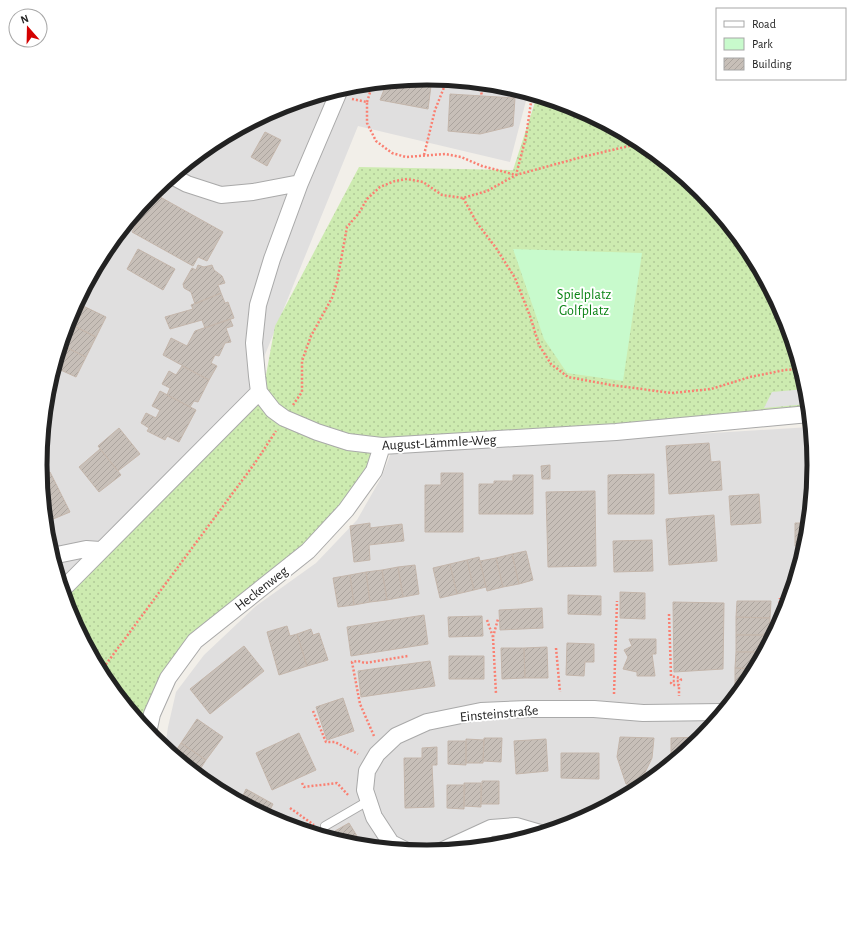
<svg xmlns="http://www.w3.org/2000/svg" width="854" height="930" viewBox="0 0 854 930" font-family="'Alegreya Sans',sans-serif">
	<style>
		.residential { fill: #e0dfdf }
		.grass { fill: url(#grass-dots) }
		.park { fill: #c8facc }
		.parking { fill: #e2e2e2 }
		.building { fill: url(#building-hatch); stroke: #c4b6ab }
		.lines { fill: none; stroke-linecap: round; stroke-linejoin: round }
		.service-casing { stroke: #a9a9a9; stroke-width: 10 }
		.minor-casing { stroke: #a9a9a9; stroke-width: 18 }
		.path { stroke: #fa8072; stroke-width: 2.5; stroke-dasharray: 2 2; stroke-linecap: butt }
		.service { stroke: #fff; stroke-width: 8 }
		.minor { stroke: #fff; stroke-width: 16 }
		.labels { text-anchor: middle; stroke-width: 4; stroke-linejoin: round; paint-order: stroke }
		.park-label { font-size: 14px; fill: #0c8416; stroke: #fff }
		.street-label { font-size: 14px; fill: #222; stroke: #fff }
		.rim { fill: none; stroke: #222; stroke-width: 5 }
	</style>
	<defs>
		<pattern id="grass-dots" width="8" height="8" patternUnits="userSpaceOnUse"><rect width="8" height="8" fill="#cdebb0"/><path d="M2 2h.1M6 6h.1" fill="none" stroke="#b0c997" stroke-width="1.8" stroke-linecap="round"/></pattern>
		<pattern id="building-hatch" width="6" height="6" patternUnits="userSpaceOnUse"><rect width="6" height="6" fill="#c7bfb8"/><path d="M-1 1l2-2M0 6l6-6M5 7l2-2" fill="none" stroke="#aba49e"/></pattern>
	</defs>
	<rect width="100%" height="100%" fill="#f2efe9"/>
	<path class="residential" d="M 427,78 L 503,85 L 528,93 L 510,162 L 358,126 L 247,399 L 62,590 L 47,540 L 40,465 L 47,389 L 70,317 L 105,250 L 154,191 L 212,143 L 279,107 L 352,85 Z
		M 810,427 L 814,465 L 807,541 L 784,613 L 749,680 L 700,739 L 642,787 L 575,823 L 502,845 L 427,852 L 351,845 L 279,822 L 212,787 L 165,748 L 168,727 L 176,692 L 204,655 L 256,606 L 316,563 L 357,520 L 381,478 L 391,453 Z"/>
	<path class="grass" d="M 537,96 L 575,108 L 642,143 L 701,192 L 749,250 L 785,317 L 807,390 L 809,414 L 382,446 L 346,510 L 195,641 L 150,734 L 105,680 L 69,613 L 62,590 L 259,392 L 266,375 L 275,326 L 359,167 L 513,170 Z"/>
	<path class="park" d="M 513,249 L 642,253 L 623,381 L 567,373 L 544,339 Z"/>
	<path class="parking" d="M 806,389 L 808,404 L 764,408 L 772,392 Z"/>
	<path class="building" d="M 427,78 L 432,78 L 428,109 L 380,100 L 387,82 Z
		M 450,94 L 515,98 L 513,126 L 480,134 L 448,131 Z
		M 265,132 L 281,140 L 267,166 L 251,157 Z
		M 219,139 L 213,151 L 206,148 L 212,143 Z
		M 155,190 L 147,205 L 144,203 L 154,191 Z
		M 153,193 L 223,232 L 207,261 L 198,257 L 193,266 L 132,232 Z
		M 138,249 L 175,269 L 163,290 L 127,269 Z
		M 198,265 L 204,267 L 212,265 L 214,270 L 222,276 L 225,283 L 218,285 L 221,293 L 195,304 L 191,292 L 184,288 L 183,284 L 192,268 L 196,270 Z
		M 221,293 L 225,303 L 228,302 L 234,318 L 205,328 L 202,320 L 170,329 L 165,317 L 193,309 L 191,305 Z
		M 77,303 L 106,317 L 96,337 L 68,323 Z
		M 230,319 L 233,326 L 226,328 L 231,342 L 225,343 L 219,356 L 215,355 L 211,363 L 217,366 L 209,380 L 163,355 L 171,338 L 187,346 L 195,331 Z
		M 68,323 L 96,337 L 86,357 L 61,345 Z
		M 61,345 L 86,357 L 76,377 L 54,367 Z
		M 182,366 L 209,380 L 198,402 L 194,401 L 190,407 L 167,395 L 170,388 L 162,384 L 169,371 L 176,375 Z
		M 160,391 L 196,410 L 179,442 L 167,436 L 165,440 L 147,431 L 149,428 L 141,423 L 146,413 L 156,418 L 160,410 L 152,406 Z
		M 119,428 L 140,454 L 118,471 L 98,446 Z
		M 709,443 L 711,462 L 720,461 L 722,490 L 669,494 L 666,446 Z
		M 100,449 L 121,475 L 99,492 L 79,467 Z
		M 550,465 L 550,479 L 542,479 L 541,466 Z
		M 50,472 L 70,512 L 46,522 L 41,477 Z
		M 441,473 L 463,473 L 463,532 L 425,532 L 425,485 L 441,485 Z
		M 654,474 L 654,514 L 608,514 L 608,475 Z
		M 513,475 L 533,475 L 533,514 L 479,514 L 479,484 L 494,484 L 494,481 L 513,481 Z
		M 595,491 L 596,566 L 548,567 L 546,492 Z
		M 759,494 L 761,523 L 731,525 L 729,496 Z
		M 714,515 L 717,561 L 669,565 L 666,519 Z
		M 370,523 L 370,528 L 402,524 L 404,541 L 369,545 L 370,560 L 354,562 L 350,526 Z
		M 795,523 L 808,523 L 805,546 L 795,546 Z
		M 652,540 L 653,571 L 614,572 L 613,541 Z
		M 526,551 L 533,580 L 519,584 L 512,554 Z
		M 512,554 L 519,584 L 503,587 L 496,558 Z
		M 479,557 L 486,587 L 474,590 L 467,560 Z
		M 496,558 L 503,587 L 487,591 L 480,561 Z
		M 467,560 L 474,590 L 457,594 L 450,564 Z
		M 450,564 L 457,594 L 440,598 L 433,568 Z
		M 415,565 L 419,594 L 403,597 L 398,567 Z
		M 398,567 L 403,597 L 387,600 L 382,570 Z
		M 382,570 L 387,600 L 370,602 L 366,572 Z
		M 366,572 L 370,602 L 354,605 L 350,575 Z
		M 350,575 L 354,605 L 338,607 L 333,578 Z
		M 620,592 L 645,593 L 645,619 L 620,618 Z
		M 568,595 L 601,596 L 601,615 L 568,614 Z
		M 737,601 L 771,601 L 770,618 L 736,617 Z
		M 673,602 L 724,603 L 723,669 L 674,672 Z
		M 542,608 L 543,628 L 500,630 L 499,610 Z
		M 424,615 L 428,644 L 351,656 L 347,627 Z
		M 482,616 L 483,636 L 449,637 L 448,617 Z
		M 736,617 L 770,618 L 770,635 L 736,635 Z
		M 287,626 L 290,636 L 297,634 L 307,666 L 279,675 L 267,632 Z
		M 311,629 L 313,635 L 319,633 L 328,660 L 307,666 L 297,634 Z
		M 736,635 L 770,635 L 770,640 L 764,652 L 736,652 Z
		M 629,639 L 656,639 L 656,654 L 652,654 L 655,676 L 637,676 L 637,672 L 623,669 L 628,657 L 624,650 L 632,646 Z
		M 567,643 L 594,644 L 594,662 L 585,662 L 584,676 L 566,675 Z
		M 244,646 L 264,671 L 210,714 L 190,689 Z
		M 547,647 L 548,678 L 525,678 L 524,648 Z
		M 501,648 L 524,648 L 525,678 L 502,679 Z
		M 736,652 L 764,652 L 755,669 L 735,668 Z
		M 449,656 L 484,656 L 484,679 L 449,679 Z
		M 430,661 L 435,686 L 361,697 L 358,671 Z
		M 735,668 L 755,669 L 744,686 L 735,686 Z
		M 343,698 L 354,731 L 327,740 L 316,707 Z
		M 197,719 L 223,737 L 206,760 L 181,743 Z
		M 299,733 L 316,770 L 272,790 L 256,753 Z
		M 620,737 L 654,738 L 652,758 L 639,785 L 626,784 L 617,757 Z
		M 702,737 L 700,739 L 671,763 L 671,738 Z
		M 484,738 L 502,738 L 501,762 L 483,761 Z
		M 466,739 L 484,740 L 483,763 L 466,763 Z
		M 546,739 L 548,771 L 516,774 L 514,741 Z
		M 448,741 L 466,741 L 466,765 L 448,764 Z
		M 181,743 L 206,760 L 197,774 L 173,755 Z
		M 437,747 L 437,765 L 432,765 L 434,807 L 405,808 L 404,758 L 422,758 L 422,748 Z
		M 561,753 L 599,753 L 599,779 L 561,778 Z
		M 482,781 L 499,781 L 499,804 L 481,804 Z
		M 464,783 L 481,783 L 481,807 L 464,806 Z
		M 447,785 L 465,785 L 464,809 L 447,808 Z
		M 246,789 L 273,804 L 267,816 L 240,802 Z
		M 349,823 L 357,836 L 346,843 L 341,841 L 335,831 Z"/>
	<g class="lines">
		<g class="service-casing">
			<path id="service" d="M 325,826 L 368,801"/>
		</g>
		<g class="minor-casing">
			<path id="minor" d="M 340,89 L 300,183 L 272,259 L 258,305 L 254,343 L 257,376 L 259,392 L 273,410 L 284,418 L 317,432 L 348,442 L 382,446 L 616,432 L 809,414
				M 172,176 L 187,184 L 221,195 L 253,192 L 300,183
				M 52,556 L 86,549 L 100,550
				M 62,590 L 259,392
				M 148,733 L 152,714 L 168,678 L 195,641 L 308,551 L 346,510 L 374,471 L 382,446
				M 405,850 L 391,843 L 374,817 L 365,790 L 367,771 L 377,754 L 396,736 L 427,722 L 481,711 L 528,709 L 594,709 L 643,713 L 723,712
				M 441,851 L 491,828 L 516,826 L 540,833"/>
		</g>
		<path class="path" d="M 440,79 L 445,84
			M 461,81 L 479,89 L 481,91 L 482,96
			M 352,99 L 367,102 L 367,123 L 376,141 L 392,153 L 406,157 L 445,154 L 461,157 L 482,166 L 516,175 L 582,157 L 642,143
			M 367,102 L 373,83
			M 424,155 L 435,110 L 447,80
			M 463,198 L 477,223 L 496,248 L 515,278 L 530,316 L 539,345 L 551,364 L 568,377 L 611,385 L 672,393 L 711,389 L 750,377 L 785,370 L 800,369
			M 293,405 L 302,392 L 302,361 L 311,336 L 332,298 L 337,282 L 347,227 L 359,213 L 367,199 L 380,187 L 395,181 L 407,179 L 423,182 L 442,195 L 463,198 L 487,191 L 516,175 L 526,137 L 532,95
			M 669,614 L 671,676 L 680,678 L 681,680 L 679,681 L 672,681 L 671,683 L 673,685 L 679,685 L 679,696
			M 487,620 L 493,637 L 496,694
			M 779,623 L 780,598
			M 493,637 L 498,619
			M 556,648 L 560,692
			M 101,671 L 255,463 L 276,431
			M 614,694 L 617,601
			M 313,711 L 326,742 L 335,742 L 358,754
			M 374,736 L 360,704 L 352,662 L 358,661 L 365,663 L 408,656
			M 302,783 L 304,787 L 337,783 L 349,796
			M 290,808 L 314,825"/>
		<use href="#service" class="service"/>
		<use href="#minor" class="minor"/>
	</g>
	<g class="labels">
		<g class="park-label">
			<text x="584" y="299">Spielplatz<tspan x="584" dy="16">Golfplatz</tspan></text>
		</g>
		<g class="street-label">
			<text transform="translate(439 442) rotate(-3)" y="5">August-Lämmle-Weg</text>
			<text transform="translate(261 588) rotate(-38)" y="5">Heckenweg</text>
			<text transform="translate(499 713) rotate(-5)" y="5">Einsteinstraße</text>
		</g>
	</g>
	<path d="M0 0H854V930H0ZM47 465a380 380 0 1 1 760 0a380 380 0 1 1-760 0Z" fill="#fff" fill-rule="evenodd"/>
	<path class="rim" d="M47 465a380 380 0 1 1 760 0a380 380 0 1 1-760 0Z"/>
	<rect x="716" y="8" width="130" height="72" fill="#ffffff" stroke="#a7a7a7"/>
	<rect x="724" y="21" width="20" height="6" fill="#ffffff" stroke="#a7a7a7"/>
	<text x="752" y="28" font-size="12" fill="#222222">Road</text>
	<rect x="724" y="38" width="20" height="12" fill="#c8facc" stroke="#a7a7a7"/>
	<text x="752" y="48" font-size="12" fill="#222222">Park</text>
	<rect x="724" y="58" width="20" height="12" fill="url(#building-hatch)" stroke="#a7a7a7"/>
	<text x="752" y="68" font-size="12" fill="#222222">Building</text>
	<g transform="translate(28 28) rotate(340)"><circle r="19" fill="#ffffff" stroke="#a7a7a7"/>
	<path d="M0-3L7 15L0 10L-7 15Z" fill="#d40000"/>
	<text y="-6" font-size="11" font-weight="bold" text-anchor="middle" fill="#222222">N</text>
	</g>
</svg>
